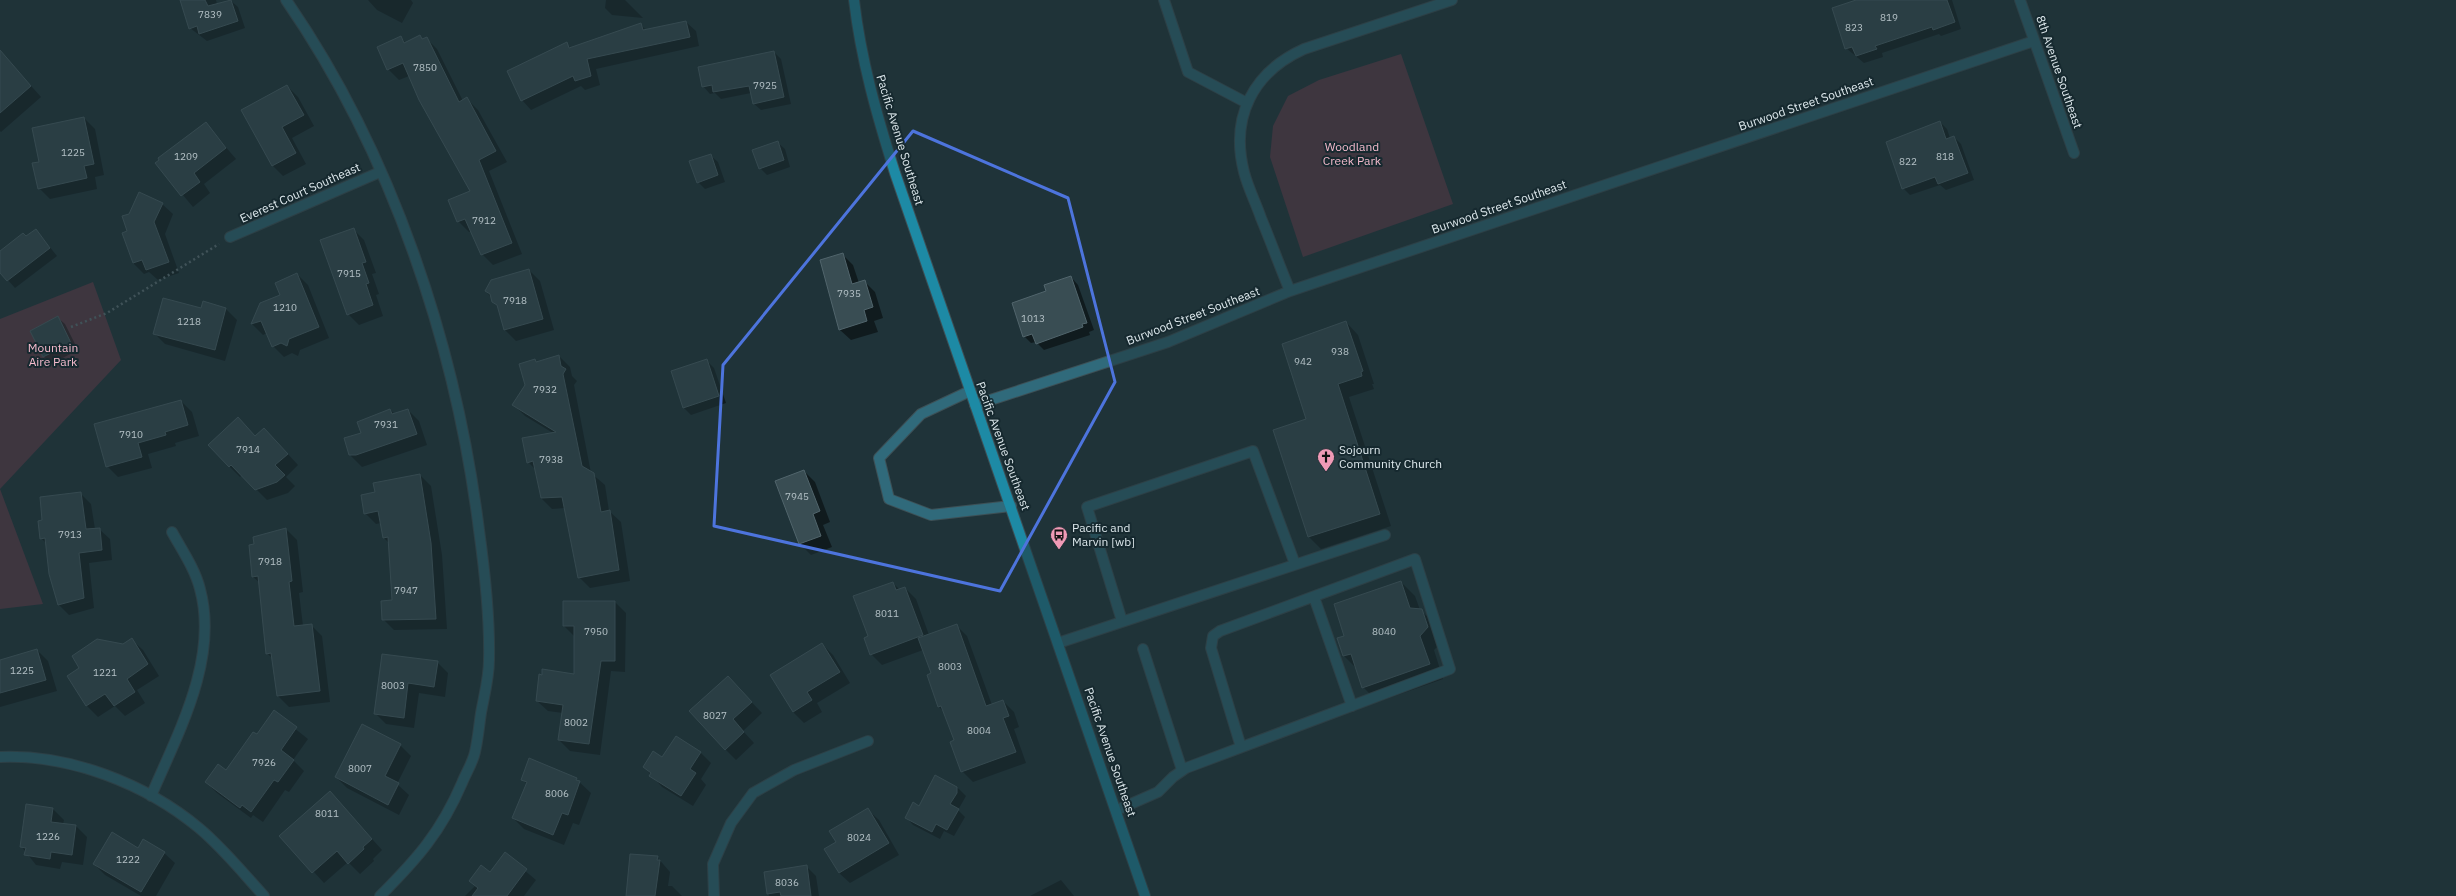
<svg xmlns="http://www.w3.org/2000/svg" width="2456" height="896" viewBox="0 0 2456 896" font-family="'IBM Plex Sans',sans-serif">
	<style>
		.green { fill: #643a48 }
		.shadow { fill: #0007 }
		.building { fill: #394d53; stroke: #51656c }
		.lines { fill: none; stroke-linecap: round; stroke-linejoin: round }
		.lane-casing { stroke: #3d5056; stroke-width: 12 }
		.street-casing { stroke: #3d5056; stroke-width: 12 }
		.secondary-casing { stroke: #3d5056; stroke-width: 12 }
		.path { stroke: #68797e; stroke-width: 2.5; stroke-dasharray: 2 3; stroke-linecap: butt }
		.lane { stroke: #306a7b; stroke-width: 10 }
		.street { stroke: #306a7b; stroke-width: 10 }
		.secondary { stroke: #1d8aa5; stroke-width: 10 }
		.marked { fill: none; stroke: #4d74dd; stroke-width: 3; stroke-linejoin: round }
		.labels { text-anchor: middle; stroke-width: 4; stroke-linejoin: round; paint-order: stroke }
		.number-label { font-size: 10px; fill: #b4c1c6 }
		.street-label { font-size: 12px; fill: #dde8ec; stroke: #16292f }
		.park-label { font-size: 12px; fill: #f5bbcd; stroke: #16292f }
		.poi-label { font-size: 12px; fill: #dde8ec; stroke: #16292f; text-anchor: start }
	</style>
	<rect width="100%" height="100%" fill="#1f3339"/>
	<path class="green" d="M 1401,54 L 1453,204 L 1303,257 L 1270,157 L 1273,126 L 1288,96 L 1319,80 Z
		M 93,282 L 121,360 L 0,489 L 43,604 L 0,609 L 0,319 Z"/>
	<path class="shadow" d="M 183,0 L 216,0 L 217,4 L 230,0 L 238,7 L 245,28 L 207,41 L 190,28 Z
		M 368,0 L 411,0 L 413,3 L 402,23 L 377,10 Z
		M 606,0 L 625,0 L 643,18 L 612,15 L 605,8 Z
		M 1871,0 L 1952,0 L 1961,29 L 1941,36 L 1939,34 L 1882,53 L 1883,57 L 1864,63 L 1846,48 Z
		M 686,22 L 696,31 L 699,46 L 596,69 L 600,85 L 585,90 L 581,86 L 531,110 L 522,100 L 566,44 L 571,48 L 641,25 L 647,31 Z
		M 420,36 L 423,40 L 426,38 L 437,49 L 463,101 L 467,99 L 478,110 L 507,162 L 489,171 L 522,254 L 493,265 L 482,254 L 472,231 L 469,232 L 458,221 L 472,191 L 409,76 L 399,80 L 388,69 L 400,37 L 406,43 Z
		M 0,51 L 41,97 L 1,132 L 0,131 Z
		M 774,52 L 781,59 L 791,104 L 761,110 L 753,103 L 751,93 L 721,99 L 715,93 L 710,94 L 703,86 Z
		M 287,86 L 298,97 L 314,126 L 292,138 L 306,164 L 283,176 L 272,165 Z
		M 84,118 L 95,129 L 104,175 L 95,177 L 97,189 L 50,199 L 39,188 L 40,162 Z
		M 1940,122 L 1947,129 L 1950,138 L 1954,137 L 1961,144 L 1974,180 L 1946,190 L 1940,185 L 1910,195 L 1903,188 Z
		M 206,124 L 236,159 L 204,184 L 210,193 L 193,207 L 156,163 Z
		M 777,142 L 785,149 L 790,167 L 767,175 L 760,168 Z
		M 710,155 L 718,162 L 725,182 L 705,189 L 698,182 Z
		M 162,204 L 173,214 L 165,234 L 179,273 L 158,280 L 149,272 L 144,274 L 133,263 L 129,232 Z
		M 353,229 L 364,240 L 376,273 L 372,274 L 379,294 L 376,295 L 383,316 L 359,325 L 348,314 Z
		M 36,230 L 57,256 L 15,288 L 0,271 L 0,252 Z
		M 842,254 L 853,265 L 859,283 L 864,281 L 875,292 L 883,318 L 874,321 L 878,332 L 851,340 L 840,330 Z
		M 529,270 L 540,281 L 554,330 L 516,341 L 505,330 L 498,307 L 486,291 Z
		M 297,274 L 308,285 L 329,338 L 300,350 L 298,356 L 292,353 L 284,357 L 273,346 L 267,333 L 263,335 L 252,324 L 261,304 L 281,295 Z
		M 1071,277 L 1078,285 L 1094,330 L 1089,332 L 1090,335 L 1044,350 L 1036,342 L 1031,343 L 1024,336 L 1048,292 Z
		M 226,309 L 237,320 L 225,361 L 165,344 L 154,333 L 202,310 Z
		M 57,317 L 65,324 L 78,350 L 51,364 L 44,357 L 31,331 Z
		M 1346,322 L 1358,335 L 1374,384 L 1372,384 L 1374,389 L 1349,397 L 1391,526 L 1321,549 L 1309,537 L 1308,420 Z
		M 559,356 L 570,367 L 572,376 L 577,381 L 574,385 L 591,473 L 605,485 L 609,511 L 621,522 L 630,581 L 590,588 L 579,577 L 565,508 L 552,509 L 541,498 L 536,470 L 528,462 L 553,433 L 525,416 L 514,405 L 526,385 L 535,361 L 537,363 Z
		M 707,361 L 714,368 L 726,403 L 691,415 L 684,408 Z
		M 181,401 L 192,412 L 199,436 L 175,443 L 176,446 L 148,454 L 152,468 L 118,477 L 107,466 Z
		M 390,410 L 395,414 L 408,410 L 419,421 L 427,445 L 362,467 L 351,456 L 345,439 L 362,434 Z
		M 256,437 L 275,440 L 298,465 L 286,477 L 295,486 L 288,493 L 267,500 L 242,475 L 240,477 L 229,466 Z
		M 804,471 L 815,482 L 830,522 L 823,525 L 832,547 L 811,555 L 800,544 L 776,482 Z
		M 420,475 L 431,486 L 442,555 L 447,629 L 394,630 L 383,619 L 393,601 L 389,543 L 384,538 L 381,523 L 376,524 L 365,513 L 376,493 Z
		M 81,494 L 91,504 L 95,529 L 99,529 L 110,539 L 112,560 L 89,563 L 94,608 L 69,615 L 59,605 L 50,573 L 47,544 L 41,538 L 44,521 Z
		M 286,529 L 297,540 L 303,592 L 299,593 L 303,626 L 311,625 L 322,636 L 330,702 L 289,707 L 278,696 L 273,659 L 267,653 L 260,583 L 253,577 L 255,545 Z
		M 1401,582 L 1415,596 L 1420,610 L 1436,624 L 1442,642 L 1434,650 L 1443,679 L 1378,702 L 1363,687 L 1356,668 L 1344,656 L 1346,636 Z
		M 893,583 L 900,590 L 905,588 L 916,599 L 929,635 L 957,626 L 967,636 L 992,705 L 1003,701 L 1014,712 L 1019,727 L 1014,729 L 1026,763 L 973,782 L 962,771 L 955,741 L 945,713 L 939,707 L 928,675 L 932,674 L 923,650 L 882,665 L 871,654 L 869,637 Z
		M 615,602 L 626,613 L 625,672 L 611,671 L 600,755 L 570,751 L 559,740 L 563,713 L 548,711 L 537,701 L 575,675 L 575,637 L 564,626 Z
		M 132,640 L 143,650 L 159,676 L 137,690 L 145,703 L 125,716 L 115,706 L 98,717 L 87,706 L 68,676 Z
		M 822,644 L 833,655 L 850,683 L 817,703 L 822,712 L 804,723 L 793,712 Z
		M 37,650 L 48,661 L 57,691 L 0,707 L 0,661 Z
		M 383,655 L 437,662 L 448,673 L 445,697 L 419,693 L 414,728 L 386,724 L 375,713 Z
		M 738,688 L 762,713 L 743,731 L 754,743 L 736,760 L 725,749 Z
		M 274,712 L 308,739 L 293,760 L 304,771 L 289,792 L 285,790 L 263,822 L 253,815 L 251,818 L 217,793 L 206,782 L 226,772 L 257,736 Z
		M 400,745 L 411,756 L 397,784 L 409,795 L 399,815 L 347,788 L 336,777 Z
		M 700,752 L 711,763 L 701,779 L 706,785 L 693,806 L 662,787 L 644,767 L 662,758 Z
		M 936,777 L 959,789 L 966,796 L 958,810 L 965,817 L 954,836 L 944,831 L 940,839 L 913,825 L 906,817 L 919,807 Z
		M 522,779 L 576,779 L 591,793 L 579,825 L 573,823 L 564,845 L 524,829 L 513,818 L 527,784 Z
		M 330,792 L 382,850 L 373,859 L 374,861 L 360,874 L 348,862 L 324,883 L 281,836 Z
		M 53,809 L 64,820 L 63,824 L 76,826 L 87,837 L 83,865 L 62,862 L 60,869 L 36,865 L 21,846 Z
		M 868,810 L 879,820 L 899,855 L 850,883 L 839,873 L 837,842 Z
		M 139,849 L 164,853 L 175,863 L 156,896 L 141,896 L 105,875 L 94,864 Z
		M 505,854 L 536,880 L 524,896 L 465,896 L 475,886 L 471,881 L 490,874 Z
		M 657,857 L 670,872 L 668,886 L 672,886 L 682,896 L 627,896 Z
		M 806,866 L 816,876 L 819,896 L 769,896 L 765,873 Z
		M 1061,880 L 1074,896 L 1030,896 Z"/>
	<path class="building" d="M 180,0 L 205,0 L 208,6 L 231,0 L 238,21 L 199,34 L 197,26 L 189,29 Z
		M 1856,0 L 1947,0 L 1955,22 L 1933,30 L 1932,27 L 1875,46 L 1877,49 L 1856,56 L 1852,47 L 1845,49 L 1832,8 Z
		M 686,21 L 690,37 L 587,59 L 591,76 L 575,81 L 573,76 L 521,101 L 507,71 L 567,42 L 569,48 L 641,23 L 643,30 Z
		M 420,35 L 422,39 L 427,37 L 459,102 L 467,97 L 496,151 L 479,160 L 512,243 L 481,255 L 465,219 L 457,222 L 448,200 L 470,191 L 419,100 L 403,63 L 387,70 L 377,47 L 401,36 L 404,43 Z
		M 0,50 L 31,86 L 0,113 Z
		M 774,51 L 784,97 L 753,104 L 749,86 L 713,92 L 712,85 L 702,87 L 698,67 Z
		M 287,85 L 304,115 L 282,127 L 296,153 L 272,166 L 241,110 Z
		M 84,117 L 94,164 L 84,166 L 87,178 L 38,189 L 32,163 L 39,162 L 32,128 Z
		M 1940,121 L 1946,139 L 1954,136 L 1968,173 L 1938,184 L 1935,177 L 1902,189 L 1886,142 Z
		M 206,122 L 226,148 L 194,173 L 200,182 L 181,196 L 155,163 L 159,160 L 158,158 Z
		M 778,141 L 784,160 L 759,169 L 752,150 Z
		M 711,154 L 718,175 L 697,183 L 689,161 Z
		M 139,192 L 163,203 L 154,222 L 169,262 L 146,270 L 142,260 L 133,263 L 122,233 L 127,231 L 122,216 L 129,214 Z
		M 354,228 L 366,262 L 362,263 L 369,283 L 366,284 L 373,305 L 347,315 L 320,240 Z
		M 36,229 L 50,248 L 7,281 L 0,273 L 0,251 L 23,233 L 26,236 Z
		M 843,253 L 852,284 L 865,280 L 873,307 L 864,310 L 867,321 L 839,330 L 820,260 Z
		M 529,269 L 543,319 L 504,330 L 497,305 L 492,302 L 490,294 L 485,291 L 491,280 Z
		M 297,273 L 319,327 L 289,339 L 287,346 L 281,343 L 272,347 L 261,321 L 251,324 L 260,303 L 280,295 L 275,283 Z
		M 1071,276 L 1087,323 L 1082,324 L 1083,327 L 1036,344 L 1032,334 L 1023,337 L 1012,303 L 1046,291 L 1044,285 Z
		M 163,298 L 201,308 L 203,301 L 226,308 L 215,350 L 153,334 Z
		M 58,316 L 71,343 L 43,357 L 30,331 Z
		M 1346,321 L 1363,371 L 1361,372 L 1362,376 L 1338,384 L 1380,514 L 1308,537 L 1273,430 L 1306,419 L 1282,344 Z
		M 559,355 L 561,366 L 566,369 L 563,374 L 582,466 L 594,473 L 601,512 L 610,510 L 619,570 L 578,578 L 562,497 L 541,498 L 533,461 L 527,463 L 522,438 L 556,432 L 512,405 L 525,385 L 519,364 L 535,359 L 536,362 Z
		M 707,359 L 719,396 L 683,408 L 671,371 Z
		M 181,400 L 188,425 L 165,432 L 166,435 L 138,443 L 142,457 L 106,467 L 94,424 Z
		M 390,409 L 392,414 L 408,409 L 417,434 L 356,455 L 349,455 L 344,438 L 361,433 L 357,422 Z
		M 238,417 L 255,436 L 264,428 L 288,454 L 275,465 L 285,475 L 277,482 L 255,490 L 231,465 L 229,467 L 208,445 Z
		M 804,470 L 820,511 L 813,514 L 821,536 L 799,544 L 775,481 Z
		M 420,474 L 431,543 L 436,619 L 382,620 L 381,601 L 392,600 L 388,537 L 383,538 L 378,511 L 364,514 L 361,495 L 375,492 L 373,483 Z
		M 81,492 L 86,529 L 100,528 L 102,550 L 79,553 L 84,598 L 58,605 L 49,574 L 45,538 L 40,539 L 38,521 L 42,520 L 40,497 Z
		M 286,528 L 292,581 L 289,582 L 294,626 L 312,624 L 320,691 L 277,696 L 271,653 L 266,654 L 258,576 L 252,577 L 249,545 L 254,544 L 253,537 Z
		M 1401,581 L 1410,608 L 1422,609 L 1428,627 L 1420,636 L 1430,664 L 1362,688 L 1351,654 L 1343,656 L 1337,638 L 1344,636 L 1334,604 Z
		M 893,582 L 896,590 L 905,587 L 923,635 L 870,655 L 864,638 L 868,636 L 853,596 Z
		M 563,601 L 615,601 L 615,661 L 601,661 L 589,744 L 558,740 L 563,705 L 536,701 L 539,674 L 542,675 L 542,669 L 574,674 L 574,626 L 563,626 Z
		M 957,624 L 986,706 L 1003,700 L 1009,716 L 1003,718 L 1016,752 L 961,772 L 950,742 L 954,740 L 941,706 L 938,707 L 927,675 L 931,673 L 918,638 Z
		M 132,638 L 148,664 L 127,679 L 135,692 L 114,706 L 105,694 L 86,706 L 67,676 L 79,668 L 72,656 L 97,639 L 123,644 Z
		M 822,643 L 840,672 L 807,692 L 812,700 L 793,712 L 770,675 Z
		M 37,649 L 46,680 L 0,693 L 0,660 Z
		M 382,654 L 438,661 L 434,687 L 408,683 L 404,718 L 374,714 Z
		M 728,676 L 752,702 L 733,719 L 744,732 L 725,750 L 689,711 Z
		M 274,710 L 297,727 L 281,750 L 294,760 L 278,782 L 274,780 L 251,812 L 242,805 L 240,808 L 205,782 L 218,764 L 226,770 L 253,732 L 257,734 Z
		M 362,724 L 401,744 L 385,776 L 399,783 L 388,805 L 335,777 Z
		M 676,736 L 701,752 L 690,769 L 696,773 L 681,796 L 649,776 L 651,773 L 643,767 L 653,751 L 662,757 Z
		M 529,758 L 577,778 L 576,780 L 580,781 L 568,815 L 562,813 L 553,835 L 512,818 L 527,782 L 521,780 Z
		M 935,775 L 957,787 L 957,793 L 950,804 L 959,809 L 947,830 L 936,824 L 932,832 L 905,818 L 913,802 L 919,806 Z
		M 330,791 L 372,839 L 363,847 L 364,849 L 348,864 L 337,851 L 312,873 L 279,836 Z
		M 26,804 L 53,808 L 51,822 L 76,825 L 72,855 L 51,852 L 50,859 L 24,855 L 26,848 L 20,847 Z
		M 868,808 L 889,843 L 839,873 L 824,849 L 836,842 L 829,831 Z
		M 112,832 L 138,848 L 143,839 L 165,852 L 141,892 L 93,864 Z
		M 505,852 L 527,869 L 507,896 L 472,896 L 478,888 L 469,881 L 481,865 L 490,872 Z
		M 630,854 L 658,856 L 657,860 L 660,860 L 655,896 L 626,896 Z
		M 807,865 L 811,896 L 781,896 L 780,892 L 767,894 L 764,872 Z"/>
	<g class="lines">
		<g class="lane-casing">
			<path id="lane" d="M 1164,0 L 1188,72 L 1247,103
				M 970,391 L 921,414 L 879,458 L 889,499 L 931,515 L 1011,506
				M 1314,597 L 1352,706
				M 1122,621 L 1087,507 L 1253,451 L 1295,564
				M 1058,643 L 1385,535
				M 1143,649 L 1182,770
				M 1117,810 L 1158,792 L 1173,777 L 1186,768 L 1450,669 L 1415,559 L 1220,631 L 1213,636 L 1211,648 L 1241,747"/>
		</g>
		<g class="street-casing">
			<path id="street" d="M 286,0 C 392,153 456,346 479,530 C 485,573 490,617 489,660 C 489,678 484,696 481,713 C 479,726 478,739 475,752 C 473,762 466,773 462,783 C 441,832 417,859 380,896
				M 2020,0 L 2074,153
				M 230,237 L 380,172
				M 1290,291 C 1280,267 1271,242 1261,218 C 1256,203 1248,188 1244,172 C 1230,117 1253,72 1304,49 L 1452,0
				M 975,405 L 1168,342 L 1290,291 L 2034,41
				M 0,757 C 70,754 146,784 199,828 C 223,848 243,873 264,896
				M 151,796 C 178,733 219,659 200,589 C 195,569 182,550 172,532
				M 714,896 L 713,864 L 731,823 L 753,793 L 794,770 L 868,741"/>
		</g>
		<g class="secondary-casing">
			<path id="secondary" d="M 854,0 C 861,60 877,116 895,173 L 1145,896"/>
		</g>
		<path class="path" d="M 71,327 L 107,313 L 219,244"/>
		<use href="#lane" class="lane"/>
		<use href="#street" class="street"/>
		<use href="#secondary" class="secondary"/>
	</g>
	<path d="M0 0H2456V896H0ZM 913,131 L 1068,198 L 1115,382 L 1000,591 L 714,526 L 723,365 Z" fill="#1f3339" fill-opacity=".55" fill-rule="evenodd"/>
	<path class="marked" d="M 913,131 L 1068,198 L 1115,382 L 1000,591 L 714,526 L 723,365 Z"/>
	<defs>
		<g id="church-pin" transform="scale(0.9)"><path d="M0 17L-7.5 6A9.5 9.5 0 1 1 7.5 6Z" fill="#f09ab6" stroke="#16292f"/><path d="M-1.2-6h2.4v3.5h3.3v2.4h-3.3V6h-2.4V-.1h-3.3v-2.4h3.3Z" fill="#111"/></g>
		<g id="bus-pin" transform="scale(0.9)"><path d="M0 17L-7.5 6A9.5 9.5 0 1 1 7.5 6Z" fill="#f09ab6" stroke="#16292f"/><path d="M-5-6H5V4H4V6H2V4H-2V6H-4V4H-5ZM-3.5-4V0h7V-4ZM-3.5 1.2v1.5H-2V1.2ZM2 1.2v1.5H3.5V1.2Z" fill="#111"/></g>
	</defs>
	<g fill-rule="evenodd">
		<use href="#church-pin" x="1326" y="457"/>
		<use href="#bus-pin" x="1059" y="535"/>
	</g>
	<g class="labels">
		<g class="number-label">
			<text x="210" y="18">7839</text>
			<text x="1889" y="21">819</text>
			<text x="1854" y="31">823</text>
			<text x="425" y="71">7850</text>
			<text x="765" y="89">7925</text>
			<text x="73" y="156">1225</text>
			<text x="186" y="160">1209</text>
			<text x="1945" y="160">818</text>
			<text x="1908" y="165">822</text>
			<text x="484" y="224">7912</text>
			<text x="349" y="277">7915</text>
			<text x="849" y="297">7935</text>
			<text x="515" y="304">7918</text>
			<text x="285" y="311">1210</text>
			<text x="1033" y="322">1013</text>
			<text x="189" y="325">1218</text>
			<text x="1340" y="355">938</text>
			<text x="1303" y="365">942</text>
			<text x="545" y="393">7932</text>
			<text x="386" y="428">7931</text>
			<text x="131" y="438">7910</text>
			<text x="248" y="453">7914</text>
			<text x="551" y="463">7938</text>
			<text x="797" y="500">7945</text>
			<text x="70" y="538">7913</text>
			<text x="270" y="565">7918</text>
			<text x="406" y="594">7947</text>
			<text x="887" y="617">8011</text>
			<text x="596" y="635">7950</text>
			<text x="1384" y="635">8040</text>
			<text x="950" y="670">8003</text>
			<text x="22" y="674">1225</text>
			<text x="105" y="676">1221</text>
			<text x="393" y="689">8003</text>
			<text x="715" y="719">8027</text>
			<text x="576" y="726">8002</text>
			<text x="979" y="734">8004</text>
			<text x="264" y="766">7926</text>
			<text x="360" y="772">8007</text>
			<text x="557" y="797">8006</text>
			<text x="327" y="817">8011</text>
			<text x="48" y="840">1226</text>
			<text x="859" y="841">8024</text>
			<text x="128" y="863">1222</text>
			<text x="787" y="886">8036</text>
		</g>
		<g class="street-label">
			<text transform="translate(2059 72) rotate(71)" y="4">8th Avenue Southeast</text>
			<text transform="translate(1806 104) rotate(-19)" y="4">Burwood Street Southeast</text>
			<text transform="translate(900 140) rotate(73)" y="4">Pacific Avenue Southeast</text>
			<text transform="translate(300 193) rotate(-24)" y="4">Everest Court Southeast</text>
			<text transform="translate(1499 207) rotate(-19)" y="4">Burwood Street Southeast</text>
			<text transform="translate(1193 316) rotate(-21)" y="4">Burwood Street Southeast</text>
			<text transform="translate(1003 446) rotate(70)" y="4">Pacific Avenue Southeast</text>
			<text transform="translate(1110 752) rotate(71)" y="4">Pacific Avenue Southeast</text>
		</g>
		<g class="park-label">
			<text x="1352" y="151">Woodland<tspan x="1352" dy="14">Creek Park</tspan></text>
			<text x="53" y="352">Mountain<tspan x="53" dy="14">Aire Park</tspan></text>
		</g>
		<g class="poi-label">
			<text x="1339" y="454">Sojourn<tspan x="1339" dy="14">Community Church</tspan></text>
			<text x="1072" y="532">Pacific and<tspan x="1072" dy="14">Marvin [wb]</tspan></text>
		</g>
	</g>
</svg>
